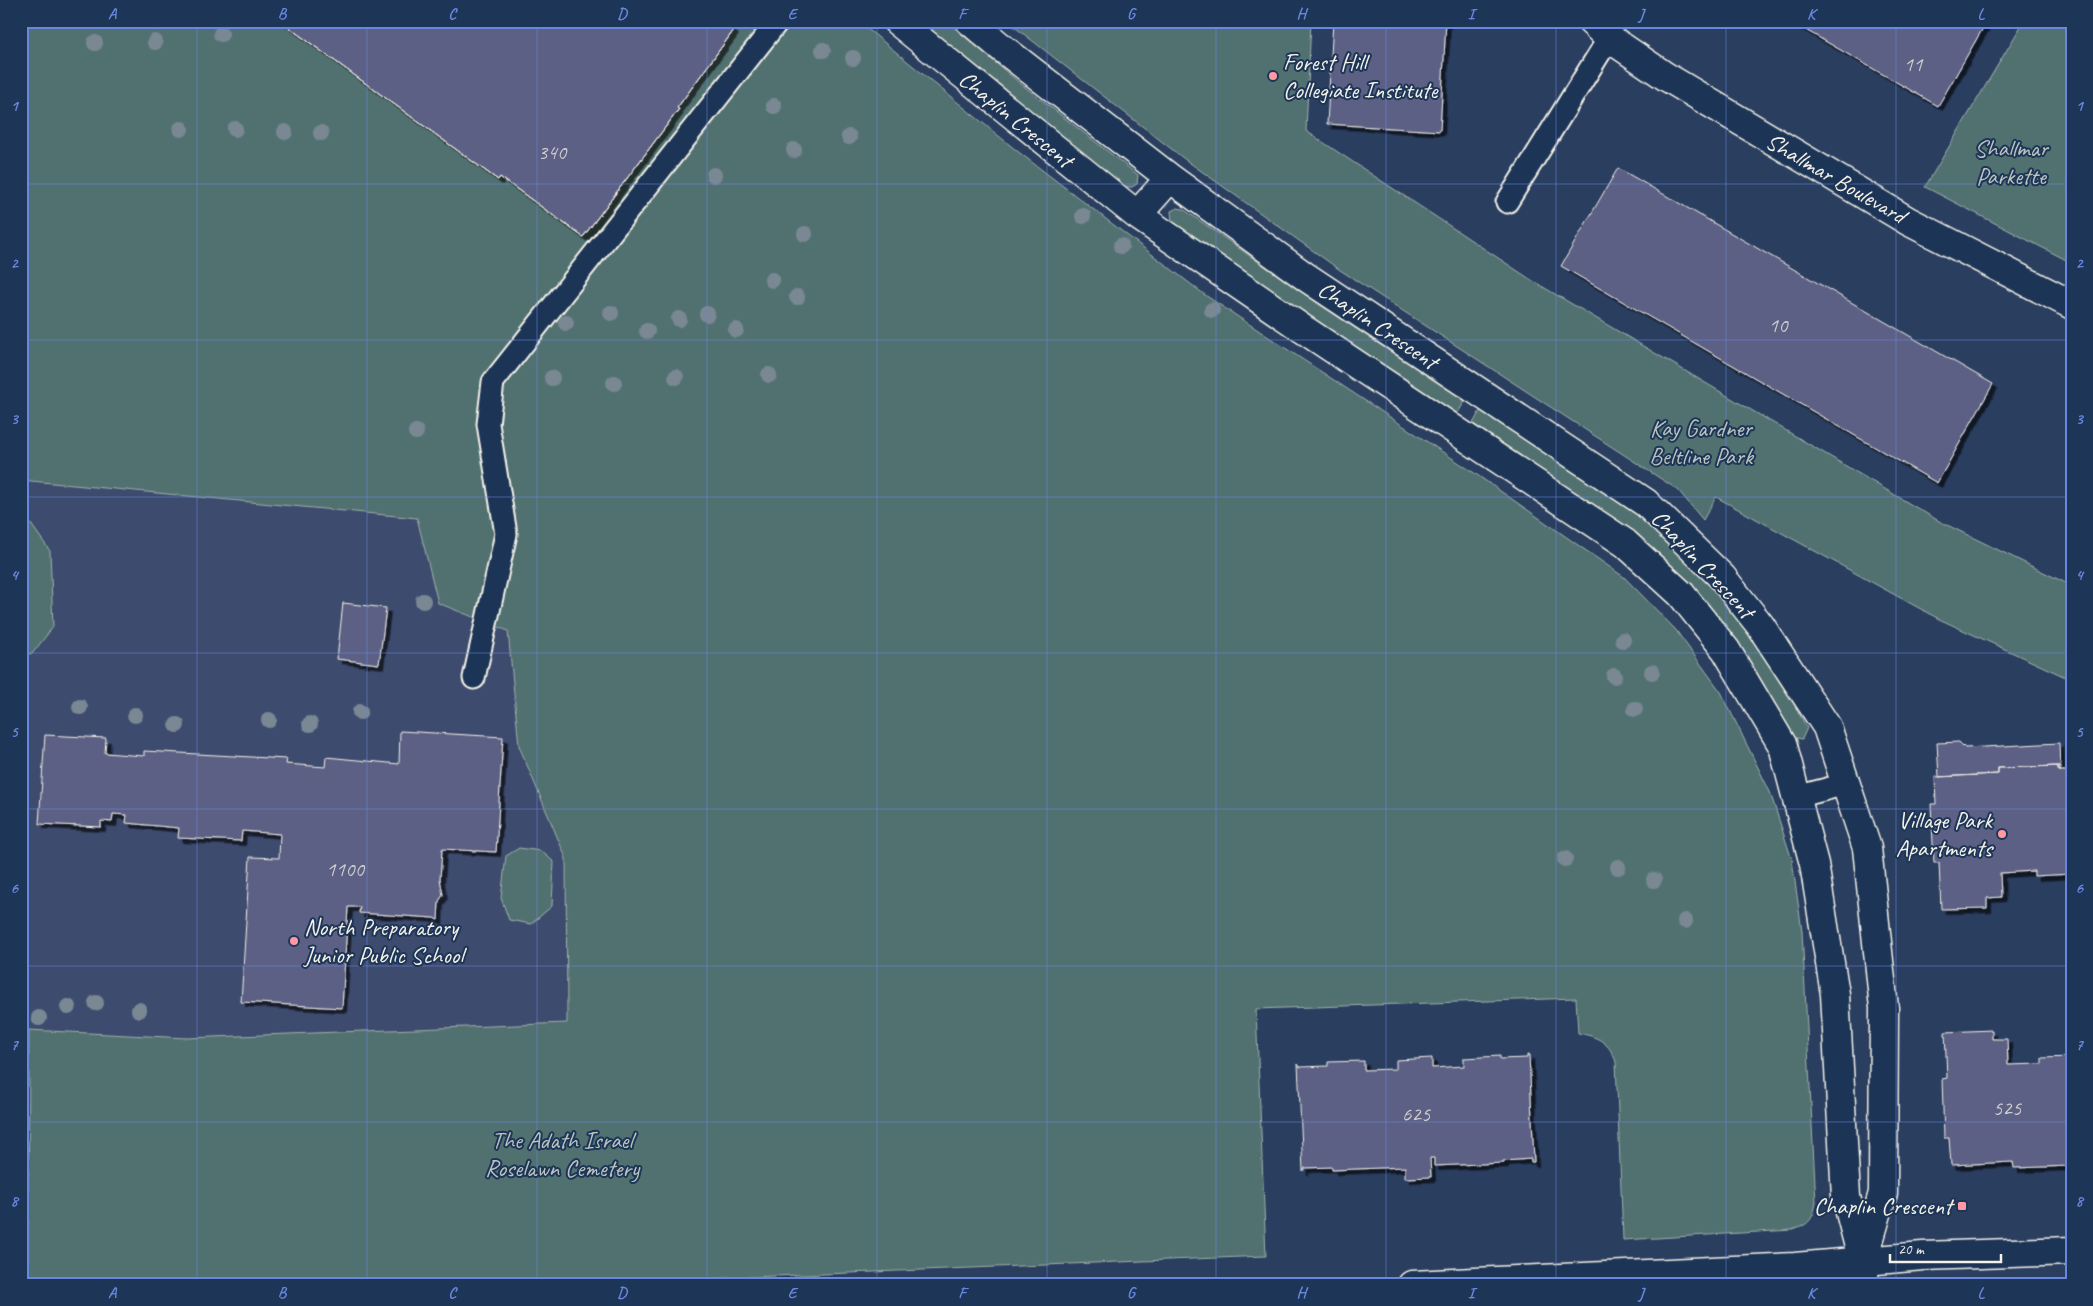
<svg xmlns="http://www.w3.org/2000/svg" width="2093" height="1306" viewBox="0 0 2093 1306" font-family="Caveat,sans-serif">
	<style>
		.built { fill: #3d4b6e }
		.green { fill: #517171; stroke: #a2b1ac }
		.building { fill: #5d6085; stroke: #f4f1e8; filter: url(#shadow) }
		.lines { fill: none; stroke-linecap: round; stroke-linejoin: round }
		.lane-casing { stroke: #f4f1e8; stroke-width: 25 }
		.street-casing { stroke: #f4f1e8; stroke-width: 31 }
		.lane { stroke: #1d3557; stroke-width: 21 }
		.street { stroke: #1d3557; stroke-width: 28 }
		.tree { fill: #7a8894 }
		.grid { fill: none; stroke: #6887de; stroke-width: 1; stroke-opacity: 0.55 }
		.poi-dot { fill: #ff9aa2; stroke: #1d3557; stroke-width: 2 }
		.labels { text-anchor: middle; stroke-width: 4; stroke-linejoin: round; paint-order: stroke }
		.number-label { font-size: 21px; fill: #cecdcf }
		.poi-label { font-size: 24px; fill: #f4f1e8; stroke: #1d3557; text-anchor: start }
		.street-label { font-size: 24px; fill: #f4f1e8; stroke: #1d3557 }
		.park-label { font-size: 24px; fill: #bbc4be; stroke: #1d3557 }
		.neatline { fill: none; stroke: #6887de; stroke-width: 2 }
		.grid-label { font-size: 16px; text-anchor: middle; font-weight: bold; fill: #6887de }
	</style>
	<defs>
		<filter id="shadow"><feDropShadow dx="4.5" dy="4.5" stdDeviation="0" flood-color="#0009"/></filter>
	</defs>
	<rect width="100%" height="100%" fill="#2a3e60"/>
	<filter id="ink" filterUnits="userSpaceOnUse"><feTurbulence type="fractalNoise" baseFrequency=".02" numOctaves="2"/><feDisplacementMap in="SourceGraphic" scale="10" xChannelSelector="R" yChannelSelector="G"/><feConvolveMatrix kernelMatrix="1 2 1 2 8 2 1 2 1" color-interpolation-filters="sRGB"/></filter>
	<g filter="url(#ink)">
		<path class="built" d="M 21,480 L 417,518 L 438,603 L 508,631 L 519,746 L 566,858 L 567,1024 L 187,1038 L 29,1030 L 28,1285 L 21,1285 Z"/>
		<path class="green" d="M 21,21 L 858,21 L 1016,150 L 1205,295 L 1470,470 L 1624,577 L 1675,629 L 1721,692 L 1770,792 L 1792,860 L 1802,931 L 1816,1203 C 1812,1221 1810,1224 1792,1230 L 1623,1240 L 1616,1062 C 1609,1042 1599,1037 1578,1033 L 1576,998 L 1256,1009 L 1266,1256 L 554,1285 L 28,1285 L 29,1030 L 187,1038 L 567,1023 L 566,858 L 519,746 L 508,631 L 438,603 L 417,518 L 21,480 Z
			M 915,21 L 946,21 L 1016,80 L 1138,175 L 1137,184 L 1132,187 L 1125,187 Z
			M 1007,21 L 1311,21 L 1306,131 L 1533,281 L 1939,521 L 2072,586 L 2072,680 L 1939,619 L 1716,497 L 1703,520 L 1678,490 L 1340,270 L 1183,158 Z
			M 2024,21 L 2072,21 L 2072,263 L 1925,187 Z
			M 1177,208 L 1183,209 L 1320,305 L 1465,401 L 1456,416 L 1307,319 L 1172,223 L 1171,211 Z
			M 1480,411 L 1635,512 L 1687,559 L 1736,615 L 1773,666 L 1807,728 L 1802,739 L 1791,737 L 1738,646 L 1720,620 L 1676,573 L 1471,427 Z
			M 21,510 L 50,551 L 53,627 L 32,654 L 21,653 Z
			M 519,848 L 541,851 L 554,862 L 552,906 L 531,924 L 509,920 L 501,898 L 506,856 Z"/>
		<path class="building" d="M 280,21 L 722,21 L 734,30 L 677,108 L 679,109 L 583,237 L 500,177 L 498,180 Z
			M 280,21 L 722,21 L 734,30 L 677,108 L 679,109 L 583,237 L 500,177 L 498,180 Z
			M 1333,21 L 1446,21 L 1440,131 L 1327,124 Z
			M 1790,21 L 1987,21 L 1938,106 Z
			M 1618,168 L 1993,384 L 1937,483 L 1561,266 Z
			M 343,603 L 386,608 L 379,664 L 337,659 Z
			M 400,731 L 503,737 L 496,852 L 442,849 L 440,879 L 443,895 L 439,901 L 438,920 L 434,918 L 359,913 L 360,907 L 348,907 L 342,1008 L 241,1002 L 250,857 L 279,858 L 280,834 L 242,831 L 241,841 L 178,838 L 179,828 L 126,823 L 127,815 L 113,814 L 112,822 L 101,821 L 101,827 L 39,824 L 45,735 L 106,738 L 105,753 L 144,756 L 144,751 L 287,759 L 286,764 L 325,767 L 326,757 L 399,764 Z
			M 1959,742 L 1965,748 L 2059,743 L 2060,771 L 2058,771 L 2058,766 L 1998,768 L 1998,774 L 1939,777 L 1937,743 Z
			M 2058,766 L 2058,771 L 2072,771 L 2072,874 L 2034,876 L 2034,871 L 2000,873 L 2001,897 L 1987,898 L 1987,908 L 1941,909 L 1939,863 L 1934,863 L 1931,804 L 1936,804 L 1935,777 L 1998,774 L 1998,768 Z
			M 1992,1030 L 1992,1039 L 2007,1039 L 2008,1065 L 2042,1064 L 2042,1058 L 2072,1057 L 2072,1166 L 2014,1168 L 2013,1162 L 1951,1165 L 1949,1138 L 1944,1138 L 1942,1079 L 1947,1078 L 1945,1032 Z
			M 1527,1055 L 1529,1055 L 1534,1162 L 1531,1162 L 1531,1159 L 1504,1161 L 1504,1163 L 1434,1166 L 1434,1158 L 1430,1158 L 1431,1177 L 1405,1178 L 1405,1167 L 1332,1170 L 1332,1167 L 1305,1168 L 1303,1171 L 1298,1064 L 1300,1067 L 1328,1066 L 1328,1062 L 1364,1061 L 1364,1070 L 1396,1069 L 1396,1060 L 1432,1058 L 1432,1068 L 1464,1066 L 1464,1058 L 1500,1056 L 1500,1059 L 1527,1058 Z"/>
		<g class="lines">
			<g class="lane-casing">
				<path id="lane" d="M 1507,202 L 1609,38
					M 474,678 L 506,534 L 488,424 L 493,382 L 778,21
					M 1796,797 L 1846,784"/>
			</g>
			<g class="street-casing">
				<path id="street" d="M 897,21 L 1137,215 L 1303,329 L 1625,543 L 1681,594 L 1726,650 L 1783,746 L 1814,864 L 1835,994 L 1846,1197 L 1863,1262 L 1865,1285
					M 970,21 L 1002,48 L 1170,178 L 1306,277 L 1646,503 L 1722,577 L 1760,625 L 1827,727 L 1867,848 L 1884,1008 L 1883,1193 L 1863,1262
					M 1591,21 L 1609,38 L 1665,76 L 1831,175 L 1908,221 L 2072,305
					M 1137,215 L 1170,178
					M 1412,1285 L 1795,1267 L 1923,1256 L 2072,1251"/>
			</g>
			<use href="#lane" class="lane"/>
			<use href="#street" class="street"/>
		</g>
		<g class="tree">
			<circle cx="221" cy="34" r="8"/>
			<circle cx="155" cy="42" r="8"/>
			<circle cx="95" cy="43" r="8"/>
			<circle cx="823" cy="50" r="8"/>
			<circle cx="853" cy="58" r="8"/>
			<circle cx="774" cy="106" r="8"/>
			<circle cx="181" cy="129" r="8"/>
			<circle cx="235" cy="129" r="8"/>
			<circle cx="285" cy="132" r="8"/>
			<circle cx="321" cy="133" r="8"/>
			<circle cx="849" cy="137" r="8"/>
			<circle cx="794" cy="150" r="8"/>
			<circle cx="714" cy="175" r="8"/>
			<circle cx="1083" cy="216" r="8"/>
			<circle cx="805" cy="234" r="8"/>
			<circle cx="1121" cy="246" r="8"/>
			<circle cx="772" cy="280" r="8"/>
			<circle cx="797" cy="297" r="8"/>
			<circle cx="1212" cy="310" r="8"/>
			<circle cx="611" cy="313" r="8"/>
			<circle cx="707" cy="314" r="8"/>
			<circle cx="679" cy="319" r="8"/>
			<circle cx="566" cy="323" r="8"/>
			<circle cx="736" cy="330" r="8"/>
			<circle cx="647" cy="331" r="8"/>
			<circle cx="769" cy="375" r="8"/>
			<circle cx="676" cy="377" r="8"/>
			<circle cx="552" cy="378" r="8"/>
			<circle cx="614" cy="383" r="8"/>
			<circle cx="416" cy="432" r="8"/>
			<circle cx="423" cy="601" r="8"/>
			<circle cx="1623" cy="640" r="8"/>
			<circle cx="1652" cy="672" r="8"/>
			<circle cx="1614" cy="676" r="8"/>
			<circle cx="80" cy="707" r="8"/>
			<circle cx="1635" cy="709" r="8"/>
			<circle cx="360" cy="712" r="8"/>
			<circle cx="135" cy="715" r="8"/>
			<circle cx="269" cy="720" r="8"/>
			<circle cx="310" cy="724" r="8"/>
			<circle cx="177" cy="725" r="8"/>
			<circle cx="1565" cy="859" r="8"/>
			<circle cx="1618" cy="867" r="8"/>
			<circle cx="1654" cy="880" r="8"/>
			<circle cx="1685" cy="921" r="8"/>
			<circle cx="96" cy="1003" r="8"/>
			<circle cx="68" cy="1007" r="8"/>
			<circle cx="139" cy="1010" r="8"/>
			<circle cx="39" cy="1018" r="8"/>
		</g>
	</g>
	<path class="grid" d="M 197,21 L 197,1285M 367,21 L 367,1285M 537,21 L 537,1285M 707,21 L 707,1285M 877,21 L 877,1285M 1047,21 L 1047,1285M 1216,21 L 1216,1285M 1386,21 L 1386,1285M 1556,21 L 1556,1285M 1726,21 L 1726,1285M 1896,21 L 1896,1285M 21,184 L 2072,184M 21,340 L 2072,340M 21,497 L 2072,497M 21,653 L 2072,653M 21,809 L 2072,809M 21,966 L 2072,966M 21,1122 L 2072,1122"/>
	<g class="poi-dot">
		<circle cx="1273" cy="76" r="5"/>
		<circle cx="2002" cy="834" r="5"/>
		<circle cx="294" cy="941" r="5"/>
		<rect x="1957" y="1201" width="10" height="10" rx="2.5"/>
	</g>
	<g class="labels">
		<g class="number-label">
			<text x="1913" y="71">11</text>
			<text x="552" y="159">340</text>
			<text x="1778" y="332">10</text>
			<text x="345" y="876">1100</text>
			<text x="2007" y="1115">525</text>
			<text x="1416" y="1121">625</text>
		</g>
		<g class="poi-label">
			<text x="1283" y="70">Forest Hill<tspan x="1283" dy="28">Collegiate Institute</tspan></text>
			<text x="1992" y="828" text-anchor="end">Village Park<tspan x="1992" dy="28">Apartments</tspan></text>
			<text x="304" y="935">North Preparatory<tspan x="304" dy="28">Junior Public School</tspan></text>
			<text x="1952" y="1214" text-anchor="end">Chaplin Crescent</text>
		</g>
		<g class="street-label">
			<text transform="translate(1016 119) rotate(39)" y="8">Chaplin Crescent</text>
			<text transform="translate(1836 178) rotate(30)" y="8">Shallmar Boulevard</text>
			<text transform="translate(1378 325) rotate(34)" y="8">Chaplin Crescent</text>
			<text transform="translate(1703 564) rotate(47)" y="8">Chaplin Crescent</text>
		</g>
		<g class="park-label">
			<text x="2011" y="156">Shallmar<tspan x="2011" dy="28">Parkette</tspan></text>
			<text x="1701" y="436">Kay Gardner<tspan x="1701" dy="28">Beltline Park</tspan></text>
			<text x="562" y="1148">The Adath Israel<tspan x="562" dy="28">Roselawn Cemetery</tspan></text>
		</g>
	</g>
	<rect width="2093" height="1306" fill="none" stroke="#1d3557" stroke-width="55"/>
	<path d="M1890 1254v8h111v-8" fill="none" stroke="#f4f1e8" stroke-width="2.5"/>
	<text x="1898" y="1254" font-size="15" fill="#f4f1e8" stroke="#1d3557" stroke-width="4" paint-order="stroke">20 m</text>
	<rect x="28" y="28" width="2038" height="1250" class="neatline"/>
	<g class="grid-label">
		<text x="112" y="19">A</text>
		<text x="282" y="19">B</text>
		<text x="452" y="19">C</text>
		<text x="622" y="19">D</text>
		<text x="792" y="19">E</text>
		<text x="962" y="19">F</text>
		<text x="1131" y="19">G</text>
		<text x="1301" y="19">H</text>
		<text x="1471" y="19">I</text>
		<text x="1641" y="19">J</text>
		<text x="1811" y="19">K</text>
		<text x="1981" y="19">L</text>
		<text x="14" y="111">1</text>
		<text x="2079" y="111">1</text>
		<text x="14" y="268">2</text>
		<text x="2079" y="268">2</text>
		<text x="14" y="424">3</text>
		<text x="2079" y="424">3</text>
		<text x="14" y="580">4</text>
		<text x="2079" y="580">4</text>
		<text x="14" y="737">5</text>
		<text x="2079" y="737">5</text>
		<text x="14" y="893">6</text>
		<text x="2079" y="893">6</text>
		<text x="14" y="1050">7</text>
		<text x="2079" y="1050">7</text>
		<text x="14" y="1206">8</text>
		<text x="2079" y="1206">8</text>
		<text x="112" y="1298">A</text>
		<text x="282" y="1298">B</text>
		<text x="452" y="1298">C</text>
		<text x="622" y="1298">D</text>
		<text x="792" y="1298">E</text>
		<text x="962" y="1298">F</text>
		<text x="1131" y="1298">G</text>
		<text x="1301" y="1298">H</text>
		<text x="1471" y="1298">I</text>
		<text x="1641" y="1298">J</text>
		<text x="1811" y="1298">K</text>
		<text x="1981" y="1298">L</text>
	</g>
</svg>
